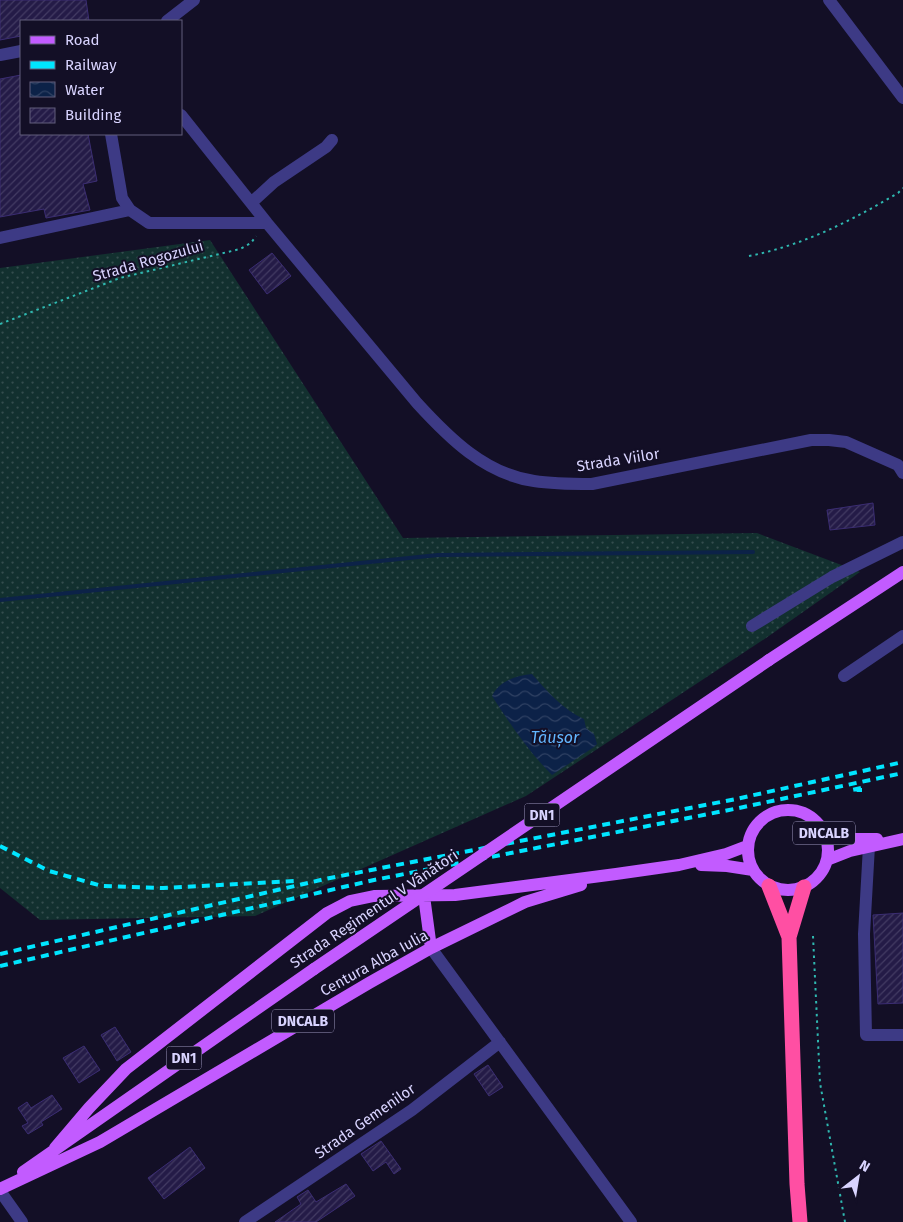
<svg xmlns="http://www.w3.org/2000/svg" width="903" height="1222" viewBox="0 0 903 1222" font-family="'Fira Sans',sans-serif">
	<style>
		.grass { fill: url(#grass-dots) }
		.water { fill: url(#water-waves) }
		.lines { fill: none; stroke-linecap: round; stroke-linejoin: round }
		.stream { stroke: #0c2248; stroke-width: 4 }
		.building { fill: url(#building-hatch); stroke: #3b2d73 }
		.path { stroke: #2fb8b0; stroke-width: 2; stroke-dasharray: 2.5 4; stroke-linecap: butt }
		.minor { stroke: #3d3a85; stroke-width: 12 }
		.major { stroke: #c25bff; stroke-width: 12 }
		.highway { stroke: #ff4fa3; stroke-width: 15 }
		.rail { stroke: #00e5ff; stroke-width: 4; stroke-dasharray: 8 6; stroke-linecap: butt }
		.major-bridge { stroke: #c25bff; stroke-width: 12 }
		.labels { text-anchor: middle; stroke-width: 4; stroke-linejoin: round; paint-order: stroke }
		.shield { fill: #130f26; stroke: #9e99be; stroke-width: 1 }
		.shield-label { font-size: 14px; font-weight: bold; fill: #d9d4ff }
		.street-label { font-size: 15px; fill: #d9d4ff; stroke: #130f26 }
		.water-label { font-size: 16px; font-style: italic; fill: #62b6ff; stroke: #130f26 }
	</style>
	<defs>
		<pattern id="grass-dots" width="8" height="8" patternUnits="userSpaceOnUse" patternTransform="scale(1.25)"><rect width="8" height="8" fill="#12302f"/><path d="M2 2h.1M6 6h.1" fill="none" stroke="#344d4e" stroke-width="1.8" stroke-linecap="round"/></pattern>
		<pattern id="water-waves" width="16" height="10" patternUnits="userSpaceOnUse" patternTransform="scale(1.25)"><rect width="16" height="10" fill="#0c2248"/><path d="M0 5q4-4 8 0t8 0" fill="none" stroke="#2f4163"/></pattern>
		<pattern id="building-hatch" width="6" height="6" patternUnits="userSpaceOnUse" patternTransform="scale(1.25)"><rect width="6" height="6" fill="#241b47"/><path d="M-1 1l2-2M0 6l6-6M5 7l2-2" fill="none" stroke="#433b63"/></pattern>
	</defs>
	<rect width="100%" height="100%" fill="#130f26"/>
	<path class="grass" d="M 210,240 L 403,538 L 757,533 L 860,572 L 766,638 L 526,796 L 255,916 L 40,920 L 0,888 L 0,268 Z"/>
	<path class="water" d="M 532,674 C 548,692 562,709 584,719 L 586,728 L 594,734 L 597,744 L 594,747 L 552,775 C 528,751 510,724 492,696 C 499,681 517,675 532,674 Z"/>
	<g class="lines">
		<path class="stream" d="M 0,600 L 438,555 L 753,552"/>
	</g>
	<path class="building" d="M 0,0 L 86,0 L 89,21 L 21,21 L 21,36 L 0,40 Z
		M 21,75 L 21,134 L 88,134 L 97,181 L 83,184 L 90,210 L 46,218 L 44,209 L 0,217 L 0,79 Z
		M 272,253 L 291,276 L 267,294 L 249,270 Z
		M 873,503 L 875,525 L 830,530 L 827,510 Z
		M 903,913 L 903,1003 L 878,1004 L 873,915 Z
		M 115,1027 L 131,1052 L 117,1061 L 101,1035 Z
		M 84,1046 L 100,1070 L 79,1083 L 63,1058 Z
		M 488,1065 L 503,1087 L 489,1096 L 474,1074 Z
		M 52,1095 L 62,1109 L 41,1122 L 43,1125 L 28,1134 L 22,1126 L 28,1123 L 18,1108 L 27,1102 L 31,1108 Z
		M 381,1141 L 401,1169 L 394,1174 L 386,1162 L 373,1171 L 361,1154 Z
		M 190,1147 L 205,1168 L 164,1199 L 148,1178 Z
		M 346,1184 L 355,1196 L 316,1222 L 275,1222 L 301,1204 L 297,1197 L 308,1190 L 316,1202 Z"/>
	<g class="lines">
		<path class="path" d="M 749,256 C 804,245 851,221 898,193 L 903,188
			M 0,324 L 120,278 L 240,249 L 251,243 L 256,236
			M 813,936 L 820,1083 L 845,1222"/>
		<path class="minor" d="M 829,0 L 903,98
			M 167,21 L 194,0
			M 0,55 L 21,51
			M 181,115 L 267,223 L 417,403 C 449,438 485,474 534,481 C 553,484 572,484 592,484 L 811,440 L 829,440 L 846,442 L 898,465 L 903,473
			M 111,134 L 122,198 L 130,210 L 149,223 L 267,223
			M 251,203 L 274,182 L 326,147 L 332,140
			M 0,238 L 130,210
			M 752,626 L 832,577 L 903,542
			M 844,676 L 903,636
			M 869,846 L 864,934 L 866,1035 L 903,1035
			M 431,948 L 631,1222
			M 0,1191 L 22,1222
			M 245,1222 L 412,1110 L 500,1042"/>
		<path class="major" d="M 769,660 L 903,572
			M748 850a40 40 0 1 1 80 0a40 40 0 1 1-80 0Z
			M 826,835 L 850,839 L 877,839
			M 827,860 L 850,851 L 903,839
			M 701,865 L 727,866 L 753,870
			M 424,896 L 431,948
			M 55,1148 L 89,1108 L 126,1069 L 327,913 L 350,901 L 374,896 L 455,895 L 616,874 L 679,865 L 726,854 L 747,846
			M 23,1172 L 314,969
			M 0,1189 L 100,1142 L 369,983 L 431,948 L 525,902 L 581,885"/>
		<path class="highway" d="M 769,886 L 789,937 L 797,1184 L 800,1222
			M 789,937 L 804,887"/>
		<path class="rail" d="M 861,788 L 852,790 L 862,790
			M 0,846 L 49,871 L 102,886 L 163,888 L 294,881
			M 0,954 L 325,879 L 736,799 L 903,762
			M 0,966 L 374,880 L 739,808 L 903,773"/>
		<path class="major-bridge" d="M 314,969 L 769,660"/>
	</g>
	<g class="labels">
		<g class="shield">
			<rect x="524.5" y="803.5" width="35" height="23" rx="4"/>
			<rect x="793" y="821.5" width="62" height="23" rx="4"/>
			<rect x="272" y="1009.5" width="62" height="23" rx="4"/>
			<rect x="166.5" y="1046.5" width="35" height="23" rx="4"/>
		</g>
		<g class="shield-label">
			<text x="542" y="820">DN1</text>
			<text x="824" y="838">DNCALB</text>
			<text x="303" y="1026">DNCALB</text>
			<text x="184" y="1063">DN1</text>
		</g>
		<g class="street-label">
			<text transform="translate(148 261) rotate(-16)" y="5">Strada Rogozului</text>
			<text transform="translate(618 460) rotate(-9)" y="5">Strada Viilor</text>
			<text transform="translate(374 909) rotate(-34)" y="5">Strada Regimentul V Vânători</text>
			<text transform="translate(374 963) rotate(-29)" y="5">Centura Alba Iulia</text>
			<text transform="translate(365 1121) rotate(-35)" y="5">Strada Gemenilor</text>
		</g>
		<g class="water-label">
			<text x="555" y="743">Tăușor</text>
		</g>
	</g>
	<rect x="20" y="20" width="162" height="115" fill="#130f26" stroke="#625e7d"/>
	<rect x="30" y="36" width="25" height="8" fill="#c25bff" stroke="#625e7d"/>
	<text x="65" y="45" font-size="15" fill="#d9d4ff">Road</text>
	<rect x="30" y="61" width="25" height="8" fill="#00e5ff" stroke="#625e7d"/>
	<text x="65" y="70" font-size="15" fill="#d9d4ff">Railway</text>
	<rect x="30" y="82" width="25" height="15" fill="url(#water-waves)" stroke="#625e7d"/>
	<text x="65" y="95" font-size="15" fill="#d9d4ff">Water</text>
	<rect x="30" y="108" width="25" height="15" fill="url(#building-hatch)" stroke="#625e7d"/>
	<text x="65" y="120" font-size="15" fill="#d9d4ff">Building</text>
	<g transform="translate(858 1177) rotate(31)" stroke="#130f26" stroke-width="4" paint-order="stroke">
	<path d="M0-4L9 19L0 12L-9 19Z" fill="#d9d4ff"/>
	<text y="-8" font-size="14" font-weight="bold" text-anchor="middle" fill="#d9d4ff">N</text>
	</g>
</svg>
